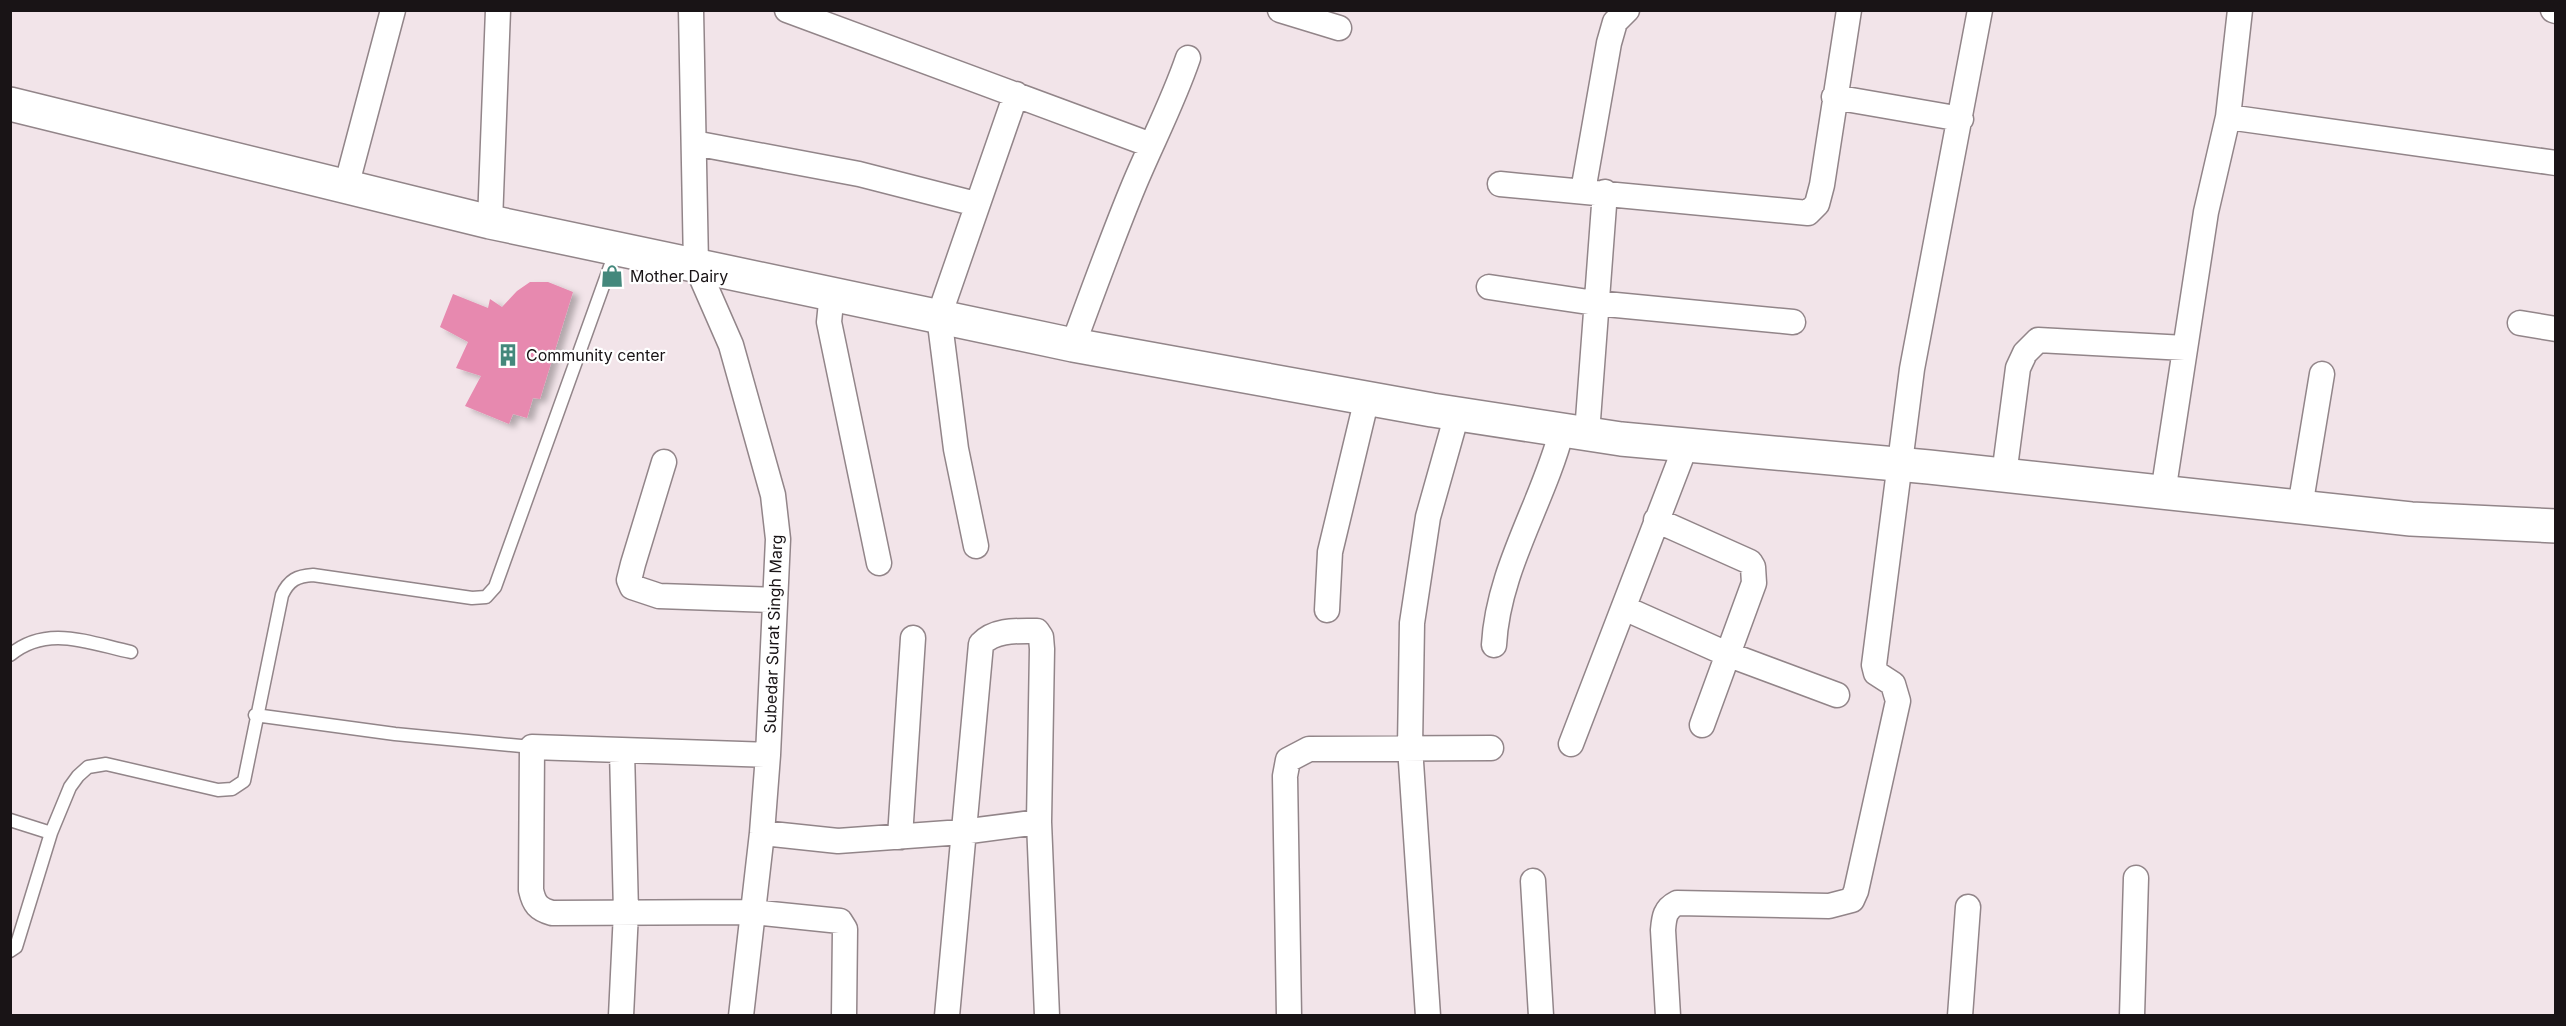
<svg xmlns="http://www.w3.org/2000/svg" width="2566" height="1026" viewBox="0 0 2566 1026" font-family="Inter,sans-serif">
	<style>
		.building { fill: #e789af; filter: url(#shadow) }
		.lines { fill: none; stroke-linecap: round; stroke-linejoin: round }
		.lane-casing { stroke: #928589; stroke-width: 15 }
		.street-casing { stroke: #928589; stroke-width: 27 }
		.secondary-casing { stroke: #928589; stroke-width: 36 }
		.lane { stroke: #fff; stroke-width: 12 }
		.street { stroke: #fff; stroke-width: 24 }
		.secondary { stroke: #fff; stroke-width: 33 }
		.labels { text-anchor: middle; stroke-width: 4.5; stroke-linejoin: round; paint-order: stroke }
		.poi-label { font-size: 16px; fill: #191416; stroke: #fff; text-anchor: start }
		.street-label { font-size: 16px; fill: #191416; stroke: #fff }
	</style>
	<defs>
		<filter id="shadow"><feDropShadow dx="6" dy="4" stdDeviation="3" flood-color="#0004"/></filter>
	</defs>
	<rect width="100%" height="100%" fill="#f2e4e9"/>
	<path class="building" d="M 530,282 L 548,282 L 573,292 L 540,399 L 533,398 L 527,418 L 513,414 L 509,424 L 465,406 L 481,376 L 456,368 L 468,342 L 440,327 L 453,294 L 488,308 L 490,299 L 502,307 L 517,291 Z"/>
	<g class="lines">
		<g class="lane-casing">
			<path id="lane" d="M 10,655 C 47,624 89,643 131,652
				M 255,715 L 395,734 L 532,747
				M 10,820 L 51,833 L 16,947 L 10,951
				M 51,833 L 70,787 L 78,776 L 88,767 L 106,764 L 218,790 L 232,789 L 244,781 L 282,595 C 289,580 297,576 313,575 L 472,598 L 486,597 L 495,587 L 616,250"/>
		</g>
		<g class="street-casing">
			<path id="street" d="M 691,10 L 696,265 L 731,345 L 773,495 L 778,539 L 768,755 L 762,833 L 741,1016
				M 787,10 L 1151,145
				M 1280,10 L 1339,28
				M 2553,10 L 2556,11
				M 1834,97 L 1961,119
				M 2228,117 L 2556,163
				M 694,143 L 859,174 L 976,204
				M 1500,184 L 1808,213 L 1817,204 L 1822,185 L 1849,10
				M 346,187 L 393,10
				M 1583,191 L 1609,43 L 1615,22 L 1627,10
				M 490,222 L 498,10
				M 1489,287 L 1595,303 L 1793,322
				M 832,293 L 829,322 L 879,563
				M 2520,323 L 2556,329
				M 1073,345 C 1093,291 1112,238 1134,185 C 1152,142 1173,102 1188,58
				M 1587,433 L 1605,192
				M 664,462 L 633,564 L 629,580 L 632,587 L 659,596 L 775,600
				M 2004,475 L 2018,368 L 2025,353 L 2038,340 L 2185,348
				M 2163,493 L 2206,212 L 2228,117 L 2240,10
				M 2300,507 L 2322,374
				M 1656,520 L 1750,562 L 1753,567 L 1754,583 L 1702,725
				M 976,546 L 956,449 L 939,316 L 1016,94
				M 1624,608 L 1727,654 L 1837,695
				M 1327,610 L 1330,552 L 1367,398
				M 1494,645 C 1498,569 1543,503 1562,430
				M 1571,744 L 1686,445
				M 768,755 L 532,747 L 531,890 C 534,904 538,909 552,913 L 752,912 L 840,921 L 845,929 L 844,1016
				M 762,833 L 838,841 L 962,832 L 1039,822
				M 900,837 L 913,638
				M 1533,881 L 1541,1016
				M 621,1016 L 626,912 L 622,751
				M 947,1016 L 981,644 C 995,629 1018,631 1037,631 L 1041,637 L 1042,649 L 1039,822 L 1047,1016
				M 1289,1016 L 1285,776 L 1288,760 L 1309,749 L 1491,748
				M 1428,1016 L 1410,747 L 1412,623 L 1428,517 L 1457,414
				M 1668,1016 L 1663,930 C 1664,917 1665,909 1677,903 L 1829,906 L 1852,900 L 1856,891 L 1898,701 L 1893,684 L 1876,673 L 1874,665 L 1912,369 L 1980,10
				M 1960,1016 L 1968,907
				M 2132,1016 L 2136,878"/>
		</g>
		<g class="secondary-casing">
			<path id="secondary" d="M 10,104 L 490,222 L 1073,345 L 1432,410 L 1621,439 L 1929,467 L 2411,519 L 2556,526"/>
		</g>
		<use href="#lane" class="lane"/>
		<use href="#street" class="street"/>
		<use href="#secondary" class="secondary"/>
	</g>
	<defs>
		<g id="shop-bare" transform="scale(1.8)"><path d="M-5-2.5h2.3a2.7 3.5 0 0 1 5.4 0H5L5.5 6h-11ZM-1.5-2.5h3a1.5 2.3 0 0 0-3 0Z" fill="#44887c" stroke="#fff" stroke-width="2.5" paint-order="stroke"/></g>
		<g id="building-bare" transform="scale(1.8)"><path d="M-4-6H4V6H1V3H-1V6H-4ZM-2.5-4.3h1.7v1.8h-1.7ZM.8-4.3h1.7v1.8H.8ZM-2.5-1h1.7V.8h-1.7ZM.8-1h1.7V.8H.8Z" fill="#44887c" stroke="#fff" stroke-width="2.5" paint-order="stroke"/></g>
	</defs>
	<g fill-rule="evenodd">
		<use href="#shop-bare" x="612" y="276"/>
		<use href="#building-bare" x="508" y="355"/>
	</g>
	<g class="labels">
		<g class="poi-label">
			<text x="630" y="282">Mother Dairy</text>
			<text x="526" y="361">Community center</text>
		</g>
		<g class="street-label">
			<text transform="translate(773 634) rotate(-88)" y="6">Subedar Surat Singh Marg</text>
		</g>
	</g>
	<rect width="2566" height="1026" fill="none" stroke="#191416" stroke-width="24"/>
</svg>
